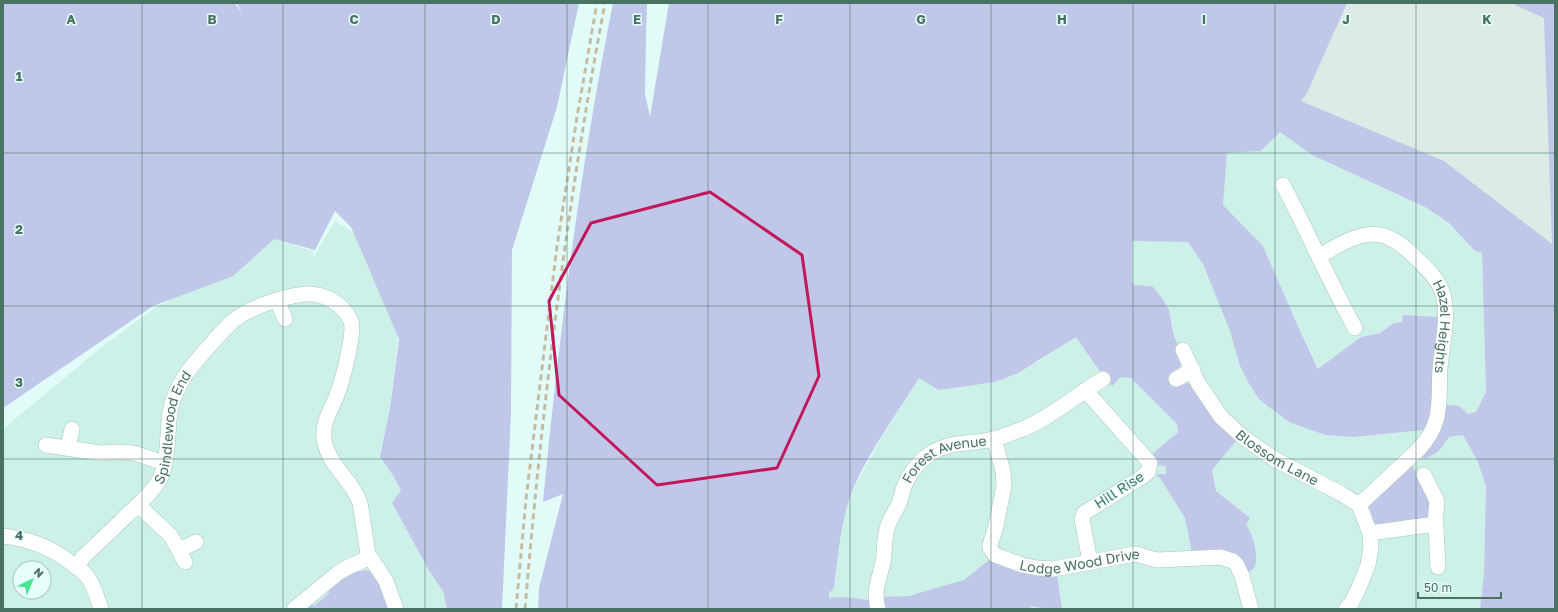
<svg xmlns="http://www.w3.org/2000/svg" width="1558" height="612" viewBox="0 0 1558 612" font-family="'Golos Text',sans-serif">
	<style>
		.residential { fill: #cdf0e9; fill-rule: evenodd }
		.industrial { fill: #ddebe7 }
		.green { fill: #c0c7e9 }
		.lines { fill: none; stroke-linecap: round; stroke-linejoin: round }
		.minor-casing { stroke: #a3c8bc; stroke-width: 16 }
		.minor { stroke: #fff; stroke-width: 15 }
		.rail { stroke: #c5bda1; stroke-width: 3; stroke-dasharray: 6 4; stroke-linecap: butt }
		.marked { fill: none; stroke: #c2185b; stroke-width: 3; stroke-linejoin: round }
		.grid { fill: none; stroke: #487362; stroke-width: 1; stroke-opacity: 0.55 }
		.labels { text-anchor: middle; stroke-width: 3; stroke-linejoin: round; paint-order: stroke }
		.street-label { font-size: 14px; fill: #487362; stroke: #e7fffb }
		.grid-label { font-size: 13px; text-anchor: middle; font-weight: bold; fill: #487362; stroke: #e7fffb; stroke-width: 3; stroke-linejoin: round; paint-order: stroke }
	</style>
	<rect width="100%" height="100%" fill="#e1fcf8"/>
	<path class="residential" d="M 1280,132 L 1312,155 L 1427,208 L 1449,223 L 1474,250 L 1482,253 L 1486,392 L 1476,412 L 1468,414 L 1465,411 L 1425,459 L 1438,452 L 1449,437 L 1463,435 L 1477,460 L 1486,486 L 1484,574 L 1480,609 L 842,609 L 828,598 L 829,592 L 834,587 L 841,526 L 850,496 L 879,442 L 919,378 L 1038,362 L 1076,336 L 1101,373 L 1113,385 L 1121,377 L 1131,378 L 1177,424 L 1178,431 L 1168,441 L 1166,474 L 1158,474 L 1185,518 L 1192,553 L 1222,550 L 1233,554 L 1255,566 L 1256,562 L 1252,536 L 1249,529 L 1246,525 L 1250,518 L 1216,491 L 1212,470 L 1236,441 L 1219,424 L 1185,383 L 1177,386 L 1171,373 L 1180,361 L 1175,349 L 1179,347 L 1174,336 L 1172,320 L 1150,286 L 1135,285 L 1132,282 L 1132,241 L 1188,242 L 1203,264 L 1230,331 L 1240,366 L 1248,382 L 1291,423 L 1325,435 L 1353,437 L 1424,430 L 1402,322 L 1394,323 L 1380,333 L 1361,337 L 1319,369 L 1300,331 L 1263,246 L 1223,205 L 1227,153 L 1261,151 Z
		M 335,221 L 354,233 L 367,266 L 399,329 L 390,408 L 380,457 L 392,474 L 401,490 L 392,503 L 431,574 L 443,591 L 447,609 L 3,609 L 3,429 L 102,347 L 156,307 L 227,272 L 274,239 L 313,251 L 313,258 ZM 20,568 L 44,568 L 44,592 L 20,592 Z"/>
	<path class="industrial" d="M 1345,3 L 1512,3 L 1555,23 L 1555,260 L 1296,108 Z"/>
	<path class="green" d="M 3,3 L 235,3 L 242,13 L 237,3 L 579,3 L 557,107 L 512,250 L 511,413 L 502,609 L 447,609 L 443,591 L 431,574 L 392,503 L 401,490 L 392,474 L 380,457 L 390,408 L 399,339 L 351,227 L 335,211 L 315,250 L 274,239 L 233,276 L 153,306 L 3,408 Z
		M 613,3 L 647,3 L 646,37 L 645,94 L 650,117 L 669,3 L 1347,3 L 1306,95 L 1301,101 L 1444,161 L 1552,244 L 1544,18 L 1511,3 L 1555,3 L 1555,609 L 1480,609 L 1484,574 L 1486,486 L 1477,460 L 1463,435 L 1449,437 L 1438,452 L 1425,459 L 1422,456 L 1445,405 L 1459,406 L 1468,414 L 1476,412 L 1486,392 L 1482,253 L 1474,250 L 1449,223 L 1427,208 L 1312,155 L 1280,132 L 1261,151 L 1227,153 L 1223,205 L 1263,246 L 1300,331 L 1318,369 L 1361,337 L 1380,333 L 1394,323 L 1402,322 L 1403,315 L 1440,317 L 1431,414 L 1424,430 L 1353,437 L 1325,435 L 1291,423 L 1274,411 L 1259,399 L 1248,382 L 1240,366 L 1230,331 L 1203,264 L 1188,242 L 1132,241 L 1132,282 L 1135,285 L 1150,286 L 1153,287 L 1162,298 L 1169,310 L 1174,336 L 1179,347 L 1175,349 L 1181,364 L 1178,370 L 1171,373 L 1177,386 L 1188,383 L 1192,385 L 1219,424 L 1236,441 L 1212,470 L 1216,491 L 1250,518 L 1246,525 C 1252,531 1259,557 1255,566 C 1254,569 1251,570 1248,572 C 1243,566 1239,558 1233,554 C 1222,545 1204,551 1192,553 L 1185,518 L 1160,478 L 1157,476 L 1157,474 L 1166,474 L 1166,466 L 1157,465 L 1150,456 L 1178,432 L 1177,424 L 1131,378 L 1121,377 L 1112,386 L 1101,373 L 1076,337 L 1018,373 L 995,382 L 939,390 L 919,378 C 897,414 864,458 850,497 C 840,526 838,557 834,587 L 832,591 L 829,592 L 829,598 L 844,597 L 869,600 L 870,609 L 538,609 L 539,588 L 563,494 L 543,502 C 559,335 580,168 613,3 Z
		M 1411,464 L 1434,503 L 1429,519 L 1375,528 L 1369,505 Z
		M 989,560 C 1013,573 1030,575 1057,575 L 1062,609 L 1048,609 L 1032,606 L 1029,609 L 885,609 L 879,597 L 909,596 L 964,580 Z
		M 366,570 L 377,574 L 392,609 L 302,609 L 311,604 L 314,606 L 329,593 L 329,589 C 340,580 350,572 366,570 Z"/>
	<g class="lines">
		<g class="minor-casing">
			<g id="minor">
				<path d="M 1283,185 C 1308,232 1329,281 1355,328"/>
				<path id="s1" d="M 1319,256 C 1361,232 1381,221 1418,260 C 1427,269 1438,279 1442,292 C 1450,313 1442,345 1440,368 C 1438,402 1444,423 1418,450 L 1359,505"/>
				<path d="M 277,300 L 285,319"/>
				<path id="s2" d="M 1183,350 L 1198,383 L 1221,417 L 1244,438 L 1276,460 L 1340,493 L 1359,505 L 1370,533 L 1371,547 L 1368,565 L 1360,585 L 1352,602 L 1346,609"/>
				<path d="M 1176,379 L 1193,370"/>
				<path d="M 1085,390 L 1150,463 L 1148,472 L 1142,477 L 1084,513 L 1082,519 L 1090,562"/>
				<path id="s3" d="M 994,439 L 1003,471 L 1004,486 L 996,526 L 990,545 L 990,548 L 995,555 L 1022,565 L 1037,568 L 1053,569 L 1135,554 C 1143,555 1149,559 1158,560 L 1220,557 L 1233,561 L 1237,565 L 1242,576 L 1251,609"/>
				<path d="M 46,445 L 100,453 L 119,452 L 134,453 L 164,463"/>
				<path d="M 68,448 L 72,429"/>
				<path d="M 1424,475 L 1437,501 L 1435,524 L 1436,527 L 1438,567"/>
				<path d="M 138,505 L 171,536 L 185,562"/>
				<path d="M 1370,533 L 1435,524"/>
				<path d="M 3,536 C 29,539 51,547 71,563 C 76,567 82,570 86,575 C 94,584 97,598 101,609"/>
				<path d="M 179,550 L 196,542"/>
				<path id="s4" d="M 77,568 L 83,557 C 97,544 112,530 126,516 C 137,506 150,495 158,482 C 169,466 167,432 170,412 C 175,384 193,364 211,344 C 218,336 225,328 233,321 C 250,307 284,296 306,294 C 325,293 343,304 351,321 C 355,333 343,378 338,392 C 333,408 322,420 324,438 C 327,465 352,479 360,503 L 368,554 L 386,581 L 396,609"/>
				<path d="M 294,609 L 338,573 L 348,567 L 369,558"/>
				<path id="s5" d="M 878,609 C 873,590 879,580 883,562 C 885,551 884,539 887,529 C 889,520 895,512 899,504 C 901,498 902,492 904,487 C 909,473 920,460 933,452 C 952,441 973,444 994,439 C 1004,436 1014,432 1023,429 C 1053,416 1075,396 1103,379"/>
			</g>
		</g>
		<use href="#minor" class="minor"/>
		<path class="rail" d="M 516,609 L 526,499 L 557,246 L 577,117 L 597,3
			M 525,609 C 542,406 567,204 605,3"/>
	</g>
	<path class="marked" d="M 710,192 L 802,255 L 819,376 L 777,468 L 657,485 L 559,395 L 549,301 L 591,223 Z"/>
	<path class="grid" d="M 142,3 L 142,609M 283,3 L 283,609M 425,3 L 425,609M 567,3 L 567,609M 708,3 L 708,609M 850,3 L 850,609M 991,3 L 991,609M 1133,3 L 1133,609M 1275,3 L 1275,609M 1416,3 L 1416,609M 3,153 L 1555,153M 3,306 L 1555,306M 3,459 L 1555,459"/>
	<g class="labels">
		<g class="street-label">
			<text dy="5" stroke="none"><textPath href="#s1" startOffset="187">Hazel Heights</textPath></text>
			<text dy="5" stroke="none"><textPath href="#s4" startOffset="176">Spindlewood End</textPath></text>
			<text dy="5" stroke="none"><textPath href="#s2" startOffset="147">Blossom Lane</textPath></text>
			<text dy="5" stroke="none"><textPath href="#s5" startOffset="180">Forest Avenue</textPath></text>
			<text transform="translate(1119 490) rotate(-33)" y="5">Hill Rise</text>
			<text dy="5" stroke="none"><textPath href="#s3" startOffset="208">Lodge Wood Drive</textPath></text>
		</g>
	</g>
	<g class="grid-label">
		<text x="71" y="24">A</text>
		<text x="212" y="24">B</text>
		<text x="354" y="24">C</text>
		<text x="496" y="24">D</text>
		<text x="637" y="24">E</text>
		<text x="779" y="24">F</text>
		<text x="921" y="24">G</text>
		<text x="1062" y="24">H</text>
		<text x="1204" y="24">I</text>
		<text x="1346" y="24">J</text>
		<text x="1487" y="24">K</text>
		<text x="19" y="81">1</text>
		<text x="19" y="234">2</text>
		<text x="19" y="387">3</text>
		<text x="19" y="540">4</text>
	</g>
	<rect width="1558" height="612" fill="none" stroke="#487362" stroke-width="8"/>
	<g transform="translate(32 580) rotate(43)"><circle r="19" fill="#e7fffb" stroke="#a7c7be"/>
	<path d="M0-3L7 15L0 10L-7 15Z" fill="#46e690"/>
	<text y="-6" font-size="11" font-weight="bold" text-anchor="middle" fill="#487362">N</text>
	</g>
	<path d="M1418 592v6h83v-6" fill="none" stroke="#487362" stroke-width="2"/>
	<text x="1424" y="592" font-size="12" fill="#487362" stroke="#e7fffb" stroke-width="3" paint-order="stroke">50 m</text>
</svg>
